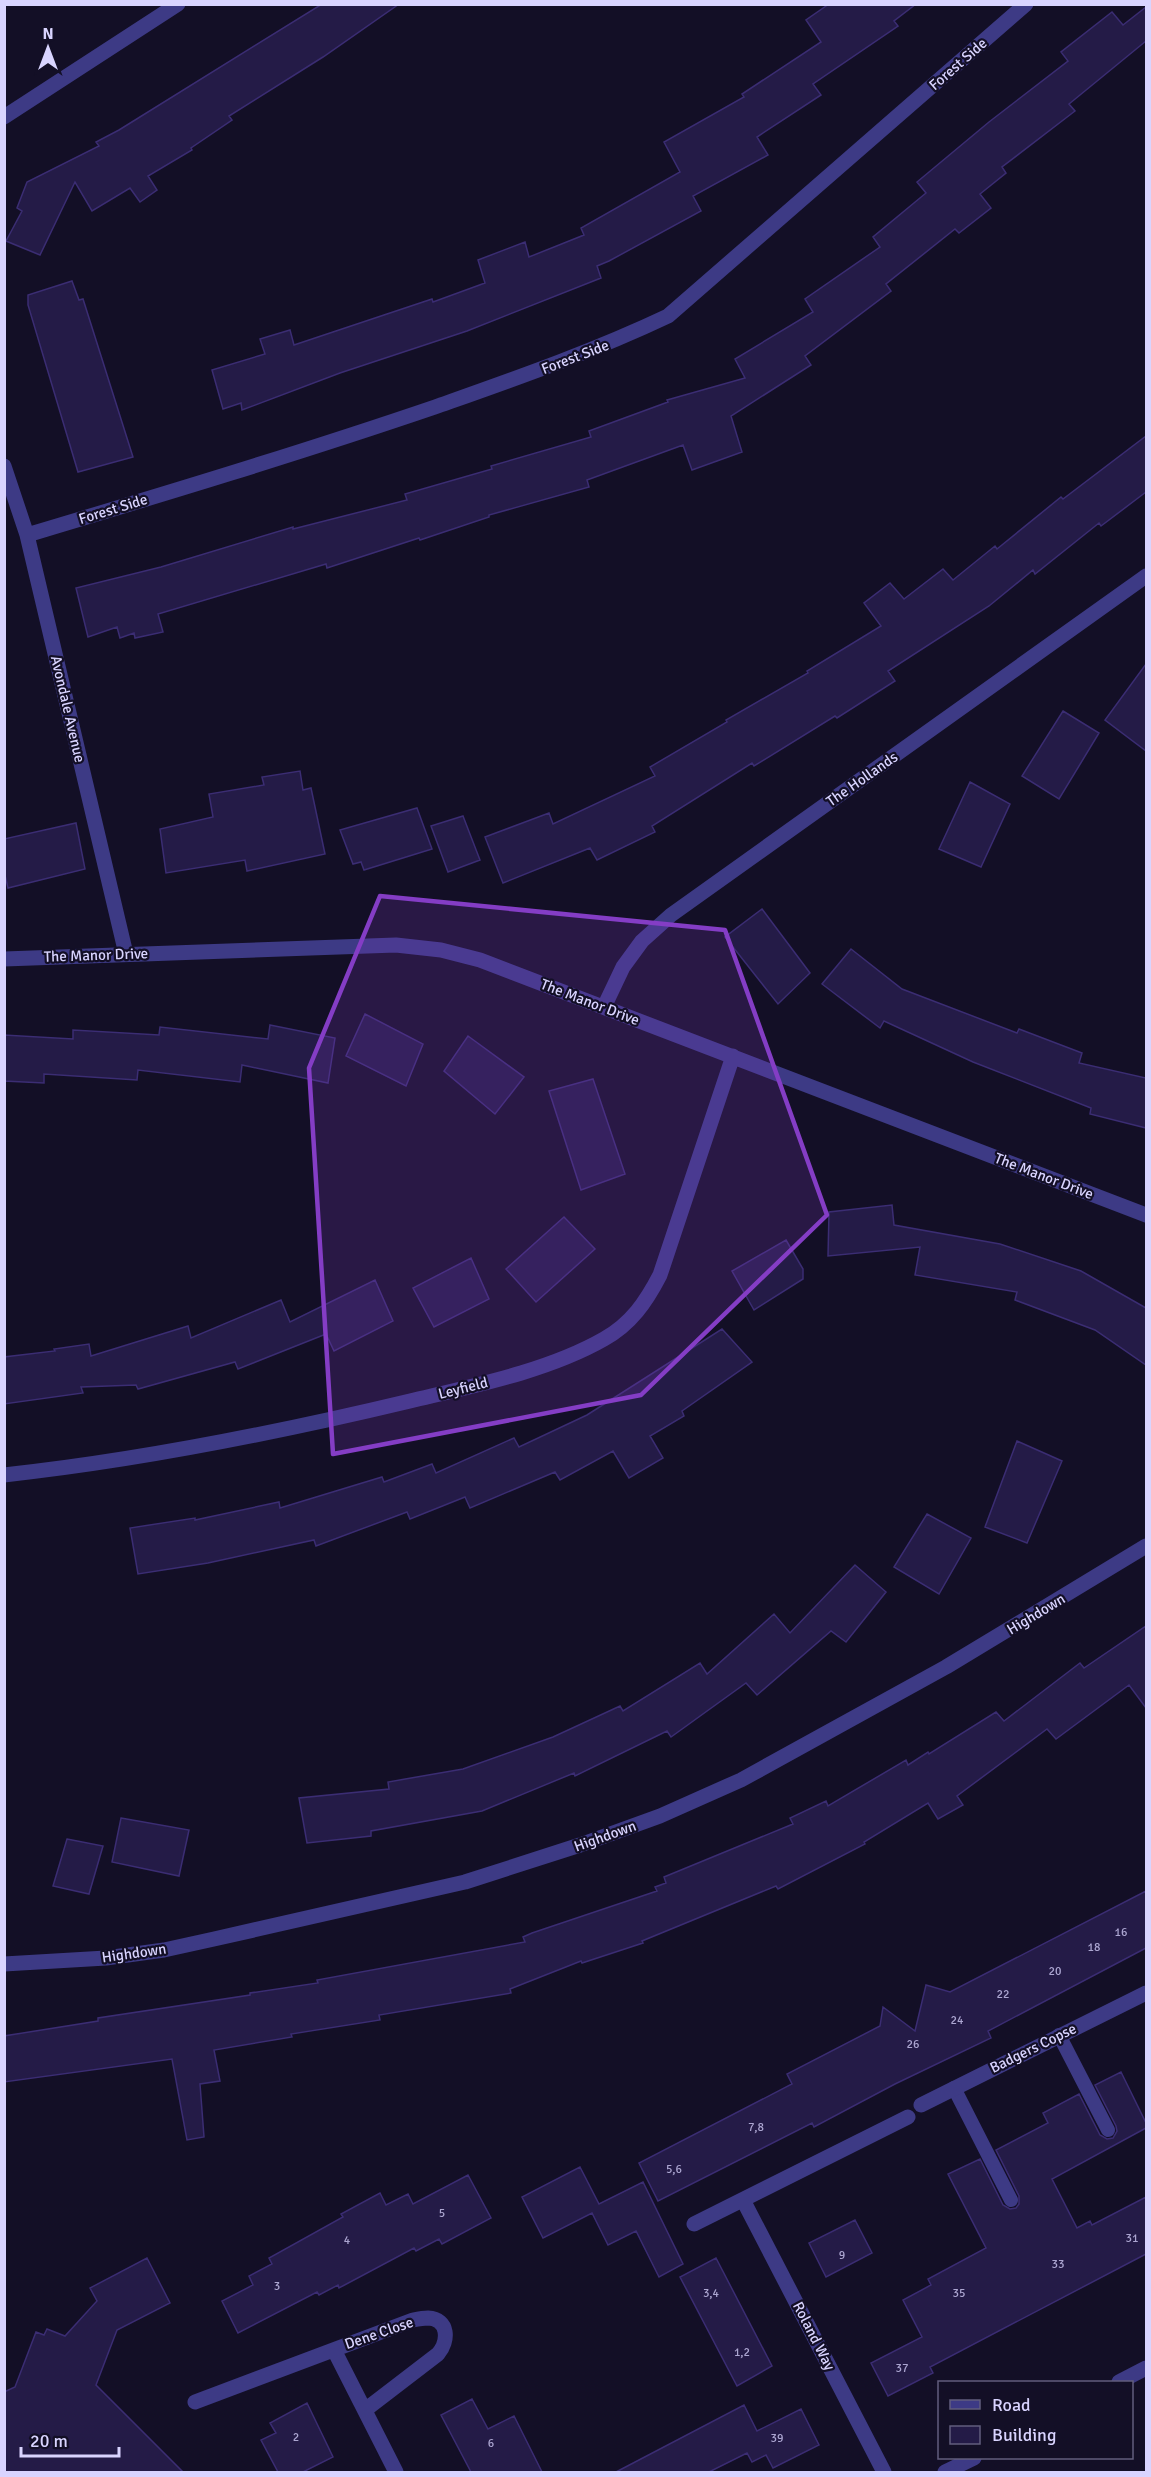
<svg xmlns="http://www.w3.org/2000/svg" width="1151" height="2477" viewBox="0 0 1151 2477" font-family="Signika,sans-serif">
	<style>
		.building { fill: #241b47; stroke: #3b2d73; stroke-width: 1.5 }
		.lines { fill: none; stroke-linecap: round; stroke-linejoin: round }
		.service { stroke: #3d3a85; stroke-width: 14 }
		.minor { stroke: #3d3a85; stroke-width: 15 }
		.tertiary { stroke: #3d3a85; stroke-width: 15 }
		.marked { fill: #843dc5; fill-opacity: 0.2; stroke: #843dc5; stroke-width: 4.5; stroke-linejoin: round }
		.labels { text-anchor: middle; stroke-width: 4.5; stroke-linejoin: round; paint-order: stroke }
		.number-label { font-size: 12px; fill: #aca6d1 }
		.street-label { font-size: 15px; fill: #d9d4ff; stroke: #130f26 }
	</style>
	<rect width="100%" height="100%" fill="#130f26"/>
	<path class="building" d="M 322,4 L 399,4 L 323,57 L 229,116 L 232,120 L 191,148 L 192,150 L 148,176 L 157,190 L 140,202 L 130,188 L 92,211 L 75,182 L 40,255 L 6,241 L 22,211 L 17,208 L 27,182 L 99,146 L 96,142 L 119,130 Z
		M 829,4 L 916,4 L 894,21 L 898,26 L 813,84 L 821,95 L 757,137 L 768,155 L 693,196 L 701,211 L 609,261 L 597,266 L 601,278 L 467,331 L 340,373 L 242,410 L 241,403 L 223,409 L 212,370 L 265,354 L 260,339 L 290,330 L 294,345 L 432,299 L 433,302 L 485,283 L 478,260 L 525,242 L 529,257 L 584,235 L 581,228 L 680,172 L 664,142 L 744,97 L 742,94 L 821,42 L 806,20 Z
		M 1146,7 L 1146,41 L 1069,104 L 1075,111 L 1002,167 L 1006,173 L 980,194 L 991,208 L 959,233 L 955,229 L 886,284 L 891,291 L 805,356 L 811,365 L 731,416 L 742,452 L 692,470 L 683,445 L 587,480 L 589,487 L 489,515 L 489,517 L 420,540 L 419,538 L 327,568 L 326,564 L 158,614 L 163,632 L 135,638 L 134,633 L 120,638 L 117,627 L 88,637 L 76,588 L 161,567 L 293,527 L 293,529 L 407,500 L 405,494 L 492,469 L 491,466 L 591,437 L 589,431 L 668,402 L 667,400 L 745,378 L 735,359 L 813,312 L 805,299 L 880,247 L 873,237 L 926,193 L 917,182 L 989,122 L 1068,61 L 1061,52 L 1112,12 L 1123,25 Z
		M 72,281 L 79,300 L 83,299 L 133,457 L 78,472 L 28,305 L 28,295 Z
		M 1146,436 L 1146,492 L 1101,526 L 1099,523 L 1035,574 L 1033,570 L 989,606 L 888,671 L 895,681 L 837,718 L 835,716 L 754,766 L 752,763 L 652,826 L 655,832 L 597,860 L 590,848 L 503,883 L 485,837 L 549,813 L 553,824 L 655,776 L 650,767 L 727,722 L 726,720 L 808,673 L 807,671 L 881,626 L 864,603 L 890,583 L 904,599 L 943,569 L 953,580 L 995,546 L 997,549 L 1061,497 L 1063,499 Z
		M 1146,664 L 1146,751 L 1105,720 Z
		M 1063,711 L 1099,733 L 1059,799 L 1022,776 Z
		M 300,771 L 303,790 L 311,788 L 325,854 L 247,871 L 245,860 L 166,873 L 160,829 L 213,817 L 209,794 L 264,785 L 262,777 Z
		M 970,782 L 1010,804 L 981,867 L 939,849 Z
		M 417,808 L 432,849 L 364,870 L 361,862 L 353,864 L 340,830 Z
		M 463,816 L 480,860 L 448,872 L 431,826 Z
		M 76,823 L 85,869 L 8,888 L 4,871 L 4,839 Z
		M 762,909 L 810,973 L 778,1004 L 725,937 Z
		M 851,949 L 902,989 L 1017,1033 L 1019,1029 L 1082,1053 L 1079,1063 L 1146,1078 L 1146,1128 L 1090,1114 L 1091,1108 L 973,1062 L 884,1021 L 880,1028 L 822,984 Z
		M 365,1014 L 423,1044 L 406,1086 L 346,1056 Z
		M 270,1025 L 335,1038 L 328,1083 L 242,1065 L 240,1082 L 138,1070 L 137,1080 L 44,1074 L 44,1083 L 4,1081 L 4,1035 L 73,1039 L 73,1030 L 159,1035 L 160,1027 L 268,1039 Z
		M 468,1036 L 524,1077 L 495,1114 L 444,1071 Z
		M 593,1079 L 625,1174 L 581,1190 L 549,1091 Z
		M 892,1205 L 894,1225 L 1000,1244 L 1081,1271 L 1146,1308 L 1146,1365 L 1095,1330 L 1015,1300 L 1017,1292 L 915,1275 L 920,1247 L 828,1256 L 829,1212 Z
		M 564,1217 L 595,1249 L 536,1302 L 506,1269 Z
		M 786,1240 L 803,1269 L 803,1279 L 754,1310 L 732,1271 Z
		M 471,1258 L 489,1299 L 434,1327 L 413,1288 Z
		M 375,1280 L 393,1321 L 334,1351 L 326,1334 L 238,1369 L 235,1362 L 138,1389 L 136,1385 L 81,1387 L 83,1393 L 4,1404 L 4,1357 L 55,1351 L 54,1349 L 89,1344 L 91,1356 L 188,1326 L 191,1338 L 281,1300 L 290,1322 Z
		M 722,1329 L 752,1362 L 682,1411 L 684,1416 L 650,1436 L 663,1458 L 629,1478 L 613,1451 L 560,1480 L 555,1472 L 470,1508 L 465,1497 L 410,1519 L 407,1512 L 316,1546 L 314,1540 L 208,1563 L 138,1574 L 130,1528 L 195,1518 L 195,1520 L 279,1502 L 280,1508 L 382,1477 L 384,1482 L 432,1464 L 436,1473 L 514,1438 L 519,1447 L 587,1415 Z
		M 1017,1441 L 1062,1461 L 1027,1543 L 985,1527 Z
		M 927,1514 L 971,1538 L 939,1594 L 894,1567 Z
		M 855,1565 L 886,1592 L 846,1642 L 831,1631 L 757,1695 L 746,1683 L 671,1737 L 667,1731 L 575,1776 L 574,1773 L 482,1811 L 371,1831 L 371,1836 L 307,1843 L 299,1798 L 389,1789 L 388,1782 L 463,1769 L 553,1737 L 620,1706 L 623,1711 L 700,1663 L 707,1674 L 774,1614 L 790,1633 Z
		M 1146,1626 L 1146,1708 L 1129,1685 L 1056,1739 L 1047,1729 L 957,1796 L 963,1805 L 938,1819 L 928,1803 L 864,1842 L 865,1844 L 778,1889 L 776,1886 L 642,1941 L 643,1943 L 582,1963 L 581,1961 L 510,1989 L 511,1993 L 379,2015 L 380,2020 L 291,2034 L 292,2037 L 214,2050 L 220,2081 L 200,2084 L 204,2137 L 187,2140 L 172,2059 L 4,2082 L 4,2036 L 98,2021 L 98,2018 L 250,1995 L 250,1993 L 318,1983 L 317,1980 L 525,1942 L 523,1937 L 532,1933 L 657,1891 L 655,1887 L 666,1883 L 664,1877 L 793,1824 L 790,1818 L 826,1801 L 828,1806 L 906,1760 L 908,1765 L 928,1752 L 929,1754 L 996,1712 L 1004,1721 L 1080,1663 L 1084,1668 Z
		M 121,1818 L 189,1830 L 179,1876 L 112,1862 Z
		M 67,1839 L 103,1846 L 89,1894 L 53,1886 Z
		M 1146,1891 L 1146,1948 L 988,2031 L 991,2038 L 895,2084 L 814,2127 L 812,2123 L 658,2201 L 639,2163 L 792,2084 L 787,2074 L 880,2026 L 883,2007 L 915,2031 L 926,1985 L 950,1992 Z
		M 1121,2072 L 1146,2123 L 1146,2128 L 1052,2179 L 1077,2228 L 1090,2221 L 1092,2225 L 1146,2197 L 1146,2254 L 930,2367 L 933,2373 L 888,2396 L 871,2363 L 922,2337 L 903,2300 L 931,2285 L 928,2279 L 986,2248 L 948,2174 L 980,2159 L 1003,2205 L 1010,2209 L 1016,2208 L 1019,2204 L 1019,2196 L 996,2150 L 1048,2123 L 1043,2113 L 1079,2094 L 1100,2135 L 1107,2139 L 1113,2138 L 1117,2131 L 1116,2126 L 1095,2085 Z
		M 580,2167 L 599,2204 L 643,2182 L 683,2264 L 659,2277 L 636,2231 L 608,2245 L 592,2213 L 543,2238 L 522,2197 Z
		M 468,2175 L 491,2218 L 442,2244 L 439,2239 L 416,2251 L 414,2248 L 339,2288 L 338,2285 L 319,2295 L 317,2292 L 238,2333 L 222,2301 L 253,2285 L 249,2276 L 272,2264 L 269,2258 L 343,2217 L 341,2214 L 380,2193 L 386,2205 L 408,2194 L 413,2204 Z
		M 855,2220 L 872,2253 L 826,2277 L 809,2243 Z
		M 147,2258 L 170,2303 L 117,2330 L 96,2385 L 183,2472 L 4,2472 L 4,2392 L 15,2387 L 36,2332 L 44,2335 L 47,2329 L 65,2336 L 97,2301 L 90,2288 Z
		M 716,2258 L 772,2366 L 737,2386 L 680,2277 Z
		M 472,2399 L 488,2429 L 514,2416 L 542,2472 L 471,2472 L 441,2415 Z
		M 307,2403 L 333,2457 L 303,2472 L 278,2472 L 261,2440 L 276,2433 L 270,2423 Z
		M 744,2405 L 757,2431 L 801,2409 L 819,2445 L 773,2468 L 766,2455 L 752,2462 L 747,2453 L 709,2472 L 616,2472 Z"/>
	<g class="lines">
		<path class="service" d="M 1059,2035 L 1108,2130
			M 954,2088 L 1011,2200"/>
		<path class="minor" d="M 4,117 L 178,4
			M 4,466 L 27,535 L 126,954
			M 27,535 C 164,494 300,453 435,407 C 514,379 592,352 668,316 L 1026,4
			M 4,959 L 396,945 L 441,950 L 480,960 L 1146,1215
			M 604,1007 L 623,967 L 642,941 L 671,915 L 1146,576
			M 4,1475 C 142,1460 276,1433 410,1401 C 473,1386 548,1371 604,1339 C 631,1324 646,1302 660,1275 L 733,1056
			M 4,1964 L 106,1958 L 164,1950 L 214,1939 L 465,1882 L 580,1845 L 660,1816 L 741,1780 L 946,1667 L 1146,1546
			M 921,2105 L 1146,1993
			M 743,2200 L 884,2472
			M 694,2224 L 908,2117
			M 334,2350 L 396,2472
			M 195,2402 L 413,2320 C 418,2319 423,2318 428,2318 C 449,2319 449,2341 438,2354 L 365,2410"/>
		<path class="tertiary" d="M 1119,2382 L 1146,2368
			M 945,2472 L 974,2458"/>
	</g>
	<path class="marked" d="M 380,896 L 725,930 L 827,1215 L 641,1395 L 333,1454 L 309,1068 Z"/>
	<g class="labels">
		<g class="number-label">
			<text x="1121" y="1936">16</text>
			<text x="1094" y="1951">18</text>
			<text x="1055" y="1975">20</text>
			<text x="1003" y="1998">22</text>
			<text x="957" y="2024">24</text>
			<text x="913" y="2048">26</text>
			<text x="756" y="2131">7,8</text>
			<text x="674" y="2173">5,6</text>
			<text x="442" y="2217">5</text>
			<text x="1132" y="2242">31</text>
			<text x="347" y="2244">4</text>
			<text x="842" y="2259">9</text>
			<text x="1058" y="2268">33</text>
			<text x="277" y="2290">3</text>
			<text x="711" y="2297">3,4</text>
			<text x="959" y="2297">35</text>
			<text x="742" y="2356">1,2</text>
			<text x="902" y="2372">37</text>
			<text x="296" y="2441">2</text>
			<text x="777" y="2442">39</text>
			<text x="491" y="2447">6</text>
		</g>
		<g class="street-label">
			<text transform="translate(958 64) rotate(-41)" y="5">Forest Side</text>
			<text transform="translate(575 357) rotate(-21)" y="5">Forest Side</text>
			<text transform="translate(113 509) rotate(-17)" y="5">Forest Side</text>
			<text transform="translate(68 709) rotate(77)" y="5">Avondale Avenue</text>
			<text transform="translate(862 779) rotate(-35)" y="5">The Hollands</text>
			<text transform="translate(96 955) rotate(-2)" y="5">The Manor Drive</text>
			<text transform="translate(590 1002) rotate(21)" y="5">The Manor Drive</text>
			<text transform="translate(1044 1176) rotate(21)" y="5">The Manor Drive</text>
			<text transform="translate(463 1388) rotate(-14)" y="5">Leyfield</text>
			<text transform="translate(1036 1614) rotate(-31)" y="5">Highdown</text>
			<text transform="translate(605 1836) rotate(-20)" y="5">Highdown</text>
			<text transform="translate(134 1953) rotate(-8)" y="5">Highdown</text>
			<text transform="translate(1033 2048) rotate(-26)" y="5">Badgers Copse</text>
			<text transform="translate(379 2333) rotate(-19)" y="5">Dene Close</text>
			<text transform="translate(814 2336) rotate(63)" y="5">Roland Way</text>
		</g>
	</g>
	<rect width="1151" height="2477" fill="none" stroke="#d9d4ff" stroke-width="12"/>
	<rect x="938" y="2381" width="195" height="78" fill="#130f26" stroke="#625e7d" stroke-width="1.5"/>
	<rect x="950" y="2400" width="30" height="9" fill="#3d3a85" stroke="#625e7d" stroke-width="1.5"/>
	<text x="992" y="2411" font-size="18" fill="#d9d4ff">Road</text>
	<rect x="950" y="2426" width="30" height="18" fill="#241b47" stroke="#625e7d" stroke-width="1.5"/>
	<text x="992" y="2441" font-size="18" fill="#d9d4ff">Building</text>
	<g transform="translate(48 48)" stroke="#130f26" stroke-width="4.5" paint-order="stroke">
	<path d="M0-4.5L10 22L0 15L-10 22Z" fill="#d9d4ff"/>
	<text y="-9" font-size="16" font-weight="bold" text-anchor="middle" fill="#d9d4ff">N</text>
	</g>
	<path d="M21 2447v9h98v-9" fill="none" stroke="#d9d4ff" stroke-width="3"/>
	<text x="30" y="2447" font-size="18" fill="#d9d4ff" stroke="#130f26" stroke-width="4.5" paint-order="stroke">20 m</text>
</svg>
